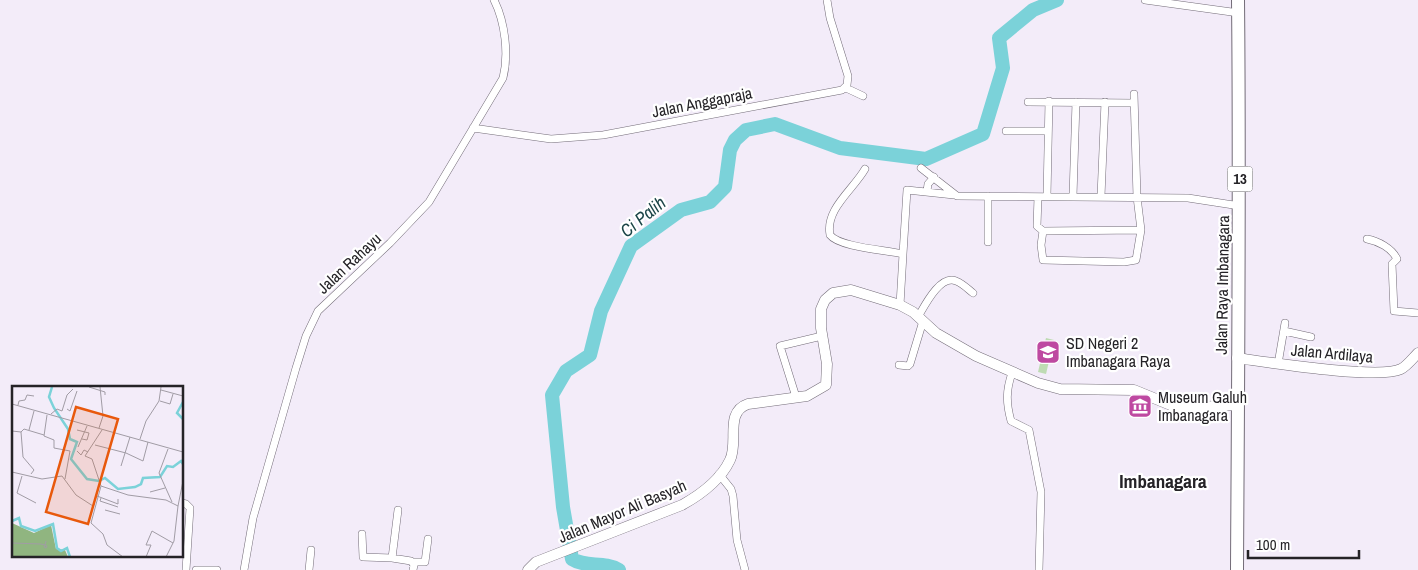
<svg xmlns="http://www.w3.org/2000/svg" width="1418" height="570" viewBox="0 0 1418 570" font-family="'Archivo Narrow',sans-serif">
	<style>
		.green { fill: #bedbb3 }
		.lines { fill: none; stroke-linecap: round; stroke-linejoin: round }
		.river { stroke: #7bd2d9; stroke-width: 14 }
		.street-casing { stroke: #736c78; stroke-width: 8 }
		.secondary-casing { stroke: #736c78; stroke-width: 11 }
		.highway-casing { stroke: #736c78; stroke-width: 14 }
		.street { stroke: #fff; stroke-width: 7 }
		.secondary { stroke: #fff; stroke-width: 10 }
		.highway { stroke: #fff; stroke-width: 12 }
		.labels { text-anchor: middle; stroke-width: 4.5; stroke-linejoin: round; paint-order: stroke }
		.shield { fill: #fff; stroke: #666568; stroke-width: 1 }
		.shield-label { font-size: 15px; font-weight: bold; fill: #252327 }
		.street-label { font-size: 16px; fill: #252327; stroke: #fff }
		.poi-label { font-size: 16px; fill: #252327; stroke: #fff; text-anchor: start }
		.water-label { font-size: 18px; font-style: italic; fill: #1c4548; stroke: #fff }
		.quarter-label { font-size: 19px; font-weight: bold; fill: #252327; stroke: #fff }
		.inset-river { fill: none; stroke: #7bd2d9; stroke-width: 2.5 }
		.inset-road { fill: none; stroke: #a19ca5; stroke-width: 1 }
		.view { fill: #e8590c; fill-opacity: 0.15; stroke: #e8590c; stroke-width: 2.5 }
		.inset-edge { fill: none; stroke: #252327; stroke-width: 2.5 }
	</style>
	<rect width="100%" height="100%" fill="#f3ecf9"/>
	<path class="green" d="M 1046,338 L 1054,340 L 1046,374 L 1038,372 Z"/>
	<g class="lines">
		<path class="river" d="M 619,570 C 604,561 586,568 572,559 L 563,507 L 552,395 L 566,371 L 590,355 L 601,311 L 631,246 L 681,210 L 710,202 L 725,187 L 730,150 L 735,140 L 746,130 L 775,124 L 840,148 L 926,159 L 983,134 L 1003,68 L 999,38 L 1033,10 L 1057,0"/>
		<g class="street-casing">
			<path id="street" d="M 1145,0 L 1239,13
				M 846,88 L 863,96
				M 1028,102 L 1134,103
				M 473,128 L 551,139 L 603,135 L 842,90 L 847,85 L 848,76 L 830,18 L 827,0
				M 1006,131 L 1048,131
				M 921,168 L 957,196 L 1188,198 L 1240,206
				M 865,169 C 853,190 825,209 830,235 C 839,247 886,250 903,254 L 900,305
				M 927,191 L 928,184 L 934,177
				M 1047,196 L 1049,101
				M 1073,196 L 1076,102
				M 1101,196 L 1105,102
				M 1038,197 L 1037,226 L 1043,231 L 1041,245 L 1043,260 L 1124,262 L 1136,260 L 1141,230 L 1137,197 L 1134,94
				M 1043,231 L 1141,230
				M 1367,239 C 1378,241 1392,248 1397,259 L 1392,264 L 1394,311 L 1418,313
				M 988,242 L 988,196
				M 903,254 L 907,190 L 954,195
				M 918,317 C 924,307 940,274 956,281 C 962,283 968,289 973,293
				M 1284,331 L 1311,337
				M 1278,364 L 1285,323
				M 899,365 L 908,366 L 910,364 L 923,321
				M 1012,373 C 1006,390 1006,403 1011,421 L 1029,430 L 1041,492 L 1039,570
				M 796,397 L 780,346 L 822,336
				M 719,474 L 731,489 L 733,496 L 737,540 L 745,570
				M 182,503 L 186,504 L 190,508 L 186,570
				M 398,510 L 392,558 L 411,561 L 414,565 L 413,570
				M 362,534 L 363,557 L 392,558
				M 413,562 L 425,562 L 428,539
				M 196,570 L 217,570
				M 244,570 L 253,518 L 296,368 L 306,336 L 318,311 L 390,243 L 429,202 L 503,78 C 509,54 505,22 494,0
				M 309,570 L 311,550"/>
		</g>
		<g class="secondary-casing">
			<path id="secondary" d="M 1237,358 C 1267,362 1378,380 1401,369 C 1407,366 1413,358 1418,353
				M 528,570 L 536,562 L 682,505 C 700,495 721,479 730,460 C 739,442 724,412 748,404 L 807,396 L 826,385 L 827,364 L 821,328 L 821,309 L 825,300 L 833,293 L 851,290 L 900,305 L 913,312 L 936,333 L 976,356 L 1038,383 L 1060,389 L 1134,390 L 1178,408 L 1238,405"/>
		</g>
		<g class="highway-casing">
			<path id="highway" d="M 1237,570 C 1238,380 1240,190 1238,0"/>
		</g>
		<use href="#street" class="street"/>
		<use href="#secondary" class="secondary"/>
		<use href="#highway" class="highway"/>
	</g>
	<defs>
		<g id="school-square" transform="scale(1.25)"><rect x="-9" y="-9" width="18" height="18" rx="4" fill="#be49a1" stroke="#fff"/><path d="M0-5L7-2L0 1L-7-2ZM-4 1L0 2.5L4 1V4Q0 6-4 4Z" fill="#fff"/></g>
		<g id="museum-square" transform="scale(1.25)"><rect x="-9" y="-9" width="18" height="18" rx="4" fill="#be49a1" stroke="#fff"/><path d="M0-6L6-3V-2H-6V-3ZM-5-1h2V3h-2ZM-1-1h2V3h-2ZM3-1h2V3H3ZM-6 4H6V6H-6Z" fill="#fff"/></g>
	</defs>
	<g fill-rule="evenodd">
		<use href="#school-square" x="1048" y="352"/>
		<use href="#museum-square" x="1140" y="406"/>
	</g>
	<g class="labels">
		<rect class="shield" x="1227.5" y="166.5" width="25" height="25" rx="4"/>
		<g class="shield-label">
			<text x="1240" y="184">13</text>
		</g>
		<g class="street-label">
			<text transform="translate(702 102) rotate(-11)" y="6">Jalan Anggapraja</text>
			<text transform="translate(349 263) rotate(-43)" y="6">Jalan Rahayu</text>
			<text transform="translate(1222 285) rotate(-89)" y="6">Jalan Raya Imbanagara</text>
			<text transform="translate(1332 353) rotate(5)" y="6">Jalan Ardilaya</text>
			<text transform="translate(622 511) rotate(-23)" y="6">Jalan Mayor Ali Basyah</text>
		</g>
		<g class="poi-label">
			<text x="1066" y="349">SD Negeri 2<tspan x="1066" dy="18">Imbanagara Raya</tspan></text>
			<text x="1158" y="403">Museum Galuh<tspan x="1158" dy="18">Imbanagara</tspan></text>
		</g>
		<g class="water-label">
			<text transform="translate(643 217) rotate(-39)" y="6">Ci Palih</text>
		</g>
		<g class="quarter-label">
			<text x="1163" y="488">Imbanagara</text>
		</g>
	</g>
	<g transform="translate(12 386)">
		<rect width="171" height="171" fill="#f3ecf9"/>
		<path d="M 0,137 L 22,147 L 39,139 L 44,163 L 53,164 L 56,171 L 0,171 Z" fill="#90b580"/>
		<path class="inset-river" d="M 40,1 L 37,11 L 42,22 L 56,43 L 58,53 L 65,56 L 59,73 L 75,93 L 87,95 L 93,92 L 106,103 L 123,101 L 129,98 L 131,92 L 148,91 L 155,80 L 161,81 L 169,75 L 171,78M 171,16 L 165,27 L 171,33M 0,135 L 7,132 L 9,140 L 23,145 L 41,138 L 45,162 L 49,165 L 55,162 L 58,171"/>
		<path class="inset-road" d="M 77,1 L 93,6 L 93,9M 149,4 L 171,10M 148,15 L 158,18 L 161,8M 0,18 L 171,66M 6,19 L 7,15 L 13,14 L 15,9 L 22,10M 55,23 L 58,25 L 65,5M 39,28 L 45,23 L 50,25 L 55,9 L 61,3M 35,29 L 32,50 L 42,54 L 42,62 L 58,65 L 53,93M 87,42 L 91,30 L 88,1M 17,44 L 22,25M 65,44 L 77,47 L 75,54 L 70,53M 0,45 L 9,46 L 12,43 L 32,49M 9,46 L 11,71 L 22,84 L 19,88M 128,53 L 134,35 L 147,15 L 149,1M 83,59 L 114,67M 66,61 L 75,40M 156,63 L 147,87 L 160,116M 65,65 L 69,69 L 72,64 L 76,66M 114,67 L 131,75 L 136,56M 109,80 L 118,51M 0,86 L 30,93 L 50,90 L 64,109 L 81,120M 10,90 L 5,107 L 24,117M 89,100 L 79,137 L 91,148 L 95,159 L 111,171M 89,100 L 116,109 L 154,114 L 166,120M 89,100 L 80,73 L 73,70 L 90,44M 138,106 L 153,102M 85,110 L 106,118 L 106,113M 89,112 L 88,115 L 106,121M 166,120 L 171,95M 93,124 L 108,128M 0,157 L 29,158 L 33,159 L 35,160 L 34,162 L 32,161 L 33,159 L 34,155M 134,171 L 139,159 L 134,159 L 140,145 L 161,157M 154,171 L 162,155 L 166,120"/>
		<path class="view" d="M 64,21 L 106,33 L 76,138 L 34,126 Z"/>
		<rect width="171" height="171" class="inset-edge"/>
	</g>
	<path d="M1248 550v8h111v-8" fill="none" stroke="#252327" stroke-width="2.5"/>
	<text x="1256" y="550" font-size="15" fill="#252327" stroke="#ffffff" stroke-width="4" paint-order="stroke">100 m</text>
</svg>
